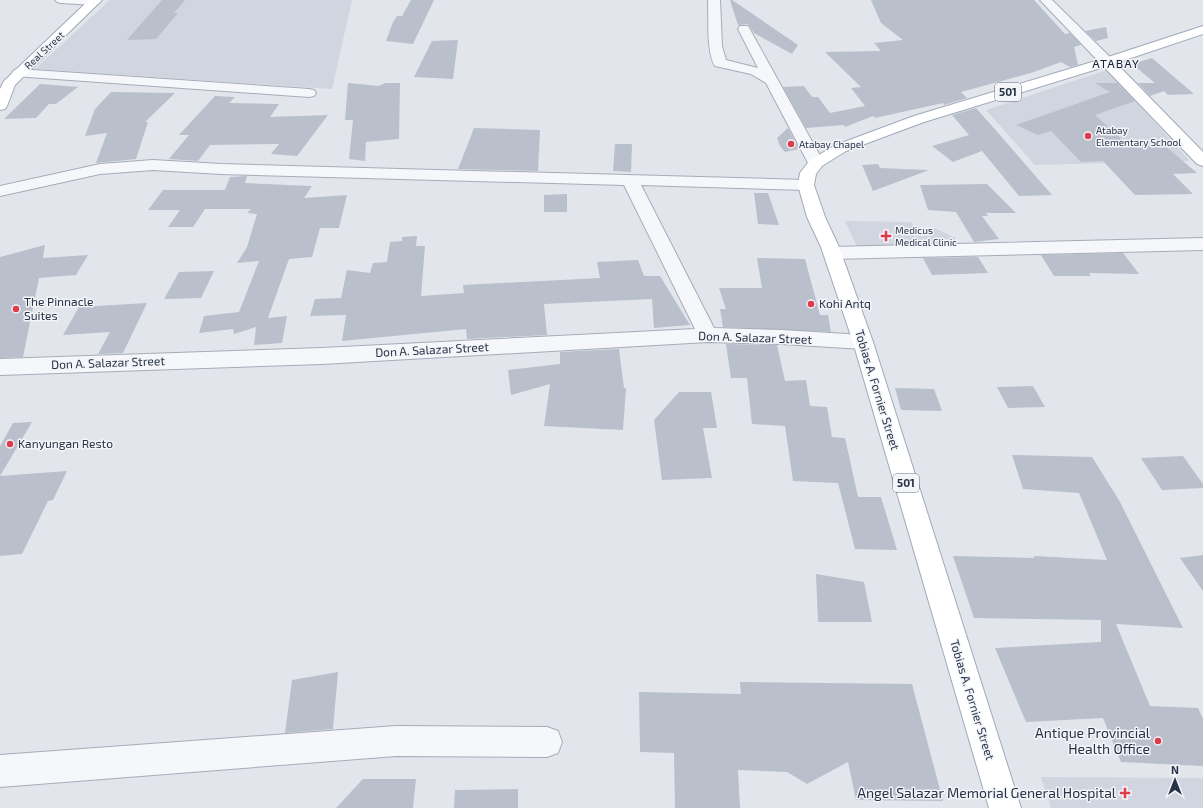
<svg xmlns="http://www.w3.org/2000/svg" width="1203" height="808" viewBox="0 0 1203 808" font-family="'Exo 2',sans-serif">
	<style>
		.built { fill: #d0d5df }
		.building { fill: #b9bfcb }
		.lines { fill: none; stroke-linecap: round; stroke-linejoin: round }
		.minor-casing { stroke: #a6acb7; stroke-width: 2 }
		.major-casing { stroke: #a0a9b9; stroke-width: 2 }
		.minor { fill: #f6f7fa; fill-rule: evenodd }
		.major { fill: #fff; fill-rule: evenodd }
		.poi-dot { fill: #de3b4c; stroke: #f3f5f9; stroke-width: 1.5 }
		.labels { text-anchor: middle; stroke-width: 3; stroke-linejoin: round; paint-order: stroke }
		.far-street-label { font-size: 10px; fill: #283247; stroke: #f3f5f9 }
		.far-poi-label { font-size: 10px; fill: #283247; stroke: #f3f5f9; text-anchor: start }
		.shield { fill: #f3f5f9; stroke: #656c7c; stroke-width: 1 }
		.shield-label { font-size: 11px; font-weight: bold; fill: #283247 }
		.far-quarter-label { font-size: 12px; letter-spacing: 1px; fill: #1a2337; stroke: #f3f5f9 }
		.poi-label { font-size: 12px; fill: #283247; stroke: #f3f5f9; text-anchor: start }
		.street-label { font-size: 12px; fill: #283247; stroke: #f3f5f9 }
		.near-poi-label { font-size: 14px; fill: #283247; stroke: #f3f5f9; text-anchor: end }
	</style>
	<rect width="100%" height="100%" fill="#e2e6ec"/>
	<path class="built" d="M 110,0 L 352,0 L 332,89 L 35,69 Z
		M 1107,70 L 1190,161 L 1035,165 L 986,110 Z
		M 845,221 L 911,222 L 926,243 L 915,223 L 921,230 L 935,228 L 955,238 L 961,248 L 858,249 Z
		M 1041,777 L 1203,778 L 1203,808 L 1051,808 Z"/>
	<path class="building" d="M 162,0 L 185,0 L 174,13 L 178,13 L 156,39 L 127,40 Z
		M 411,0 L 434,0 L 413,44 L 386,41 L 393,22 L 397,16 L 402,16 Z
		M 730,0 L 732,0 L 798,45 L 792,54 L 754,33 L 748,24 L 738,25 Z
		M 871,0 L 1034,0 L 1065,34 L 1070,33 L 1081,45 L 1074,47 L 1078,65 L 1070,67 L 1061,62 L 1034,72 L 961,92 L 967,98 L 944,105 L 943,103 L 875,118 L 873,116 L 845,127 L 844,125 L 806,128 L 783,87 L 804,86 L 812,97 L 818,97 L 830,113 L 865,106 L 851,88 L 861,87 L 825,52 L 881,51 L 874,43 L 903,40 L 881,23 Z
		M 1106,27 L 1108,38 L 1096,41 L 1085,31 Z
		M 458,40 L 453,79 L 414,77 L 432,41 Z
		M 1152,58 L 1194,94 L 1168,95 L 1164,91 L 1150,96 L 1138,83 L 1155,83 L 1132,64 Z
		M 348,83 L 379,86 L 385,83 L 400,83 L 399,139 L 366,142 L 365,161 L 349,159 L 353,120 L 345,120 Z
		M 1095,83 L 1117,83 L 1135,101 L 1095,115 L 1129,146 L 1164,145 L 1197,173 L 1173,174 L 1193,194 L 1135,195 L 1103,161 L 1081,162 L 1051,131 L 1038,135 L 1016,125 L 1110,92 Z
		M 40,84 L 78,87 L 56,104 L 49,104 L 36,118 L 4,119 Z
		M 111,92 L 175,93 L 145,122 L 148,122 L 136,159 L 96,163 L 107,133 L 85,136 L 95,109 Z
		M 215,96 L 235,97 L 229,103 L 279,104 L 270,117 L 328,115 L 297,156 L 271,154 L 279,144 L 210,145 L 198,161 L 169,159 L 189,135 L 179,135 Z
		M 976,108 L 1000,135 L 1052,195 L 1019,196 L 982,151 L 953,162 L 932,146 L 969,135 L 952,115 Z
		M 474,128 L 540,130 L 538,171 L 458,169 Z
		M 788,128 L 799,149 L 785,152 L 780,146 L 777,138 Z
		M 615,144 L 632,144 L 631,172 L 613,171 Z
		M 878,164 L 880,168 L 929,170 L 873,191 L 862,165 Z
		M 247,176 L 245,183 L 312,186 L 304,198 L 347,195 L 339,228 L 320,228 L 312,257 L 289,259 L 268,318 L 287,316 L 282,343 L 254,345 L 256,327 L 234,334 L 233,329 L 199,333 L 204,316 L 239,312 L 259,261 L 237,263 L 247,247 L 257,214 L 247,213 L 251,209 L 205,209 L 193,227 L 168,227 L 180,210 L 148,210 L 163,190 L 225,190 L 230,177 Z
		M 987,184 L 1016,213 L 986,213 L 988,216 L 982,216 L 999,239 L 974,242 L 956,212 L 928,210 L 920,185 Z
		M 754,193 L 768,193 L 779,225 L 758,224 Z
		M 567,194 L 567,212 L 544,212 L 544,195 Z
		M 417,236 L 416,246 L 425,246 L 421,296 L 464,293 L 463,285 L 600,278 L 597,262 L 638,260 L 644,276 L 660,276 L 690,325 L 654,328 L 652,299 L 544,304 L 547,335 L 467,339 L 466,329 L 342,341 L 346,315 L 310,316 L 315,299 L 341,298 L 347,270 L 370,273 L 373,263 L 387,262 L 390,242 L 402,241 L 402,237 Z
		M 45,245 L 43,258 L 88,255 L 76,275 L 39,278 L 23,357 L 0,358 L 0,257 Z
		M 1123,253 L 1139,274 L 1089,273 L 1091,276 L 1054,276 L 1041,255 Z
		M 978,257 L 988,273 L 932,275 L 923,258 Z
		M 757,258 L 805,259 L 820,315 L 828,315 L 831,332 L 723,327 L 720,309 L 726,309 L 719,288 L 762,288 Z
		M 214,271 L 201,298 L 164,299 L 179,272 Z
		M 147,303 L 123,353 L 98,354 L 110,332 L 63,335 L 79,307 Z
		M 726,344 L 777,345 L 785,381 L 806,380 L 810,406 L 827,407 L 832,437 L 845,438 L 858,497 L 881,497 L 897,550 L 855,549 L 838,483 L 793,481 L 785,426 L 752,424 L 747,378 L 731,378 Z
		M 619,349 L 624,388 L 626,388 L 623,430 L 544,426 L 550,384 L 511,395 L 508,370 L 560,364 L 560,352 Z
		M 1033,386 L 1045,407 L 1008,408 L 997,387 Z
		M 895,388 L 934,389 L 942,411 L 901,410 Z
		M 679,392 L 711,392 L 717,428 L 703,428 L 712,478 L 662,480 L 654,420 Z
		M 32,422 L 0,476 L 0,446 L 13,423 Z
		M 1012,455 L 1092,457 L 1120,502 L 1183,628 L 1116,624 L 1150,706 L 1198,708 L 1203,719 L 1203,766 L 1121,762 L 1103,718 L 1026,722 L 995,648 L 1101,642 L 1101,620 L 974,618 L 953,556 L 1034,558 L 1034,556 L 1107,560 L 1079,493 L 1023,489 Z
		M 1183,456 L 1203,484 L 1203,488 L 1162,490 L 1141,458 Z
		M 67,471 L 53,500 L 48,501 L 22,554 L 0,556 L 0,476 Z
		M 1203,555 L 1203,591 L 1180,558 Z
		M 816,574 L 864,582 L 872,622 L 818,622 Z
		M 338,672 L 333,729 L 285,733 L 292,680 Z
		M 740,682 L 912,684 L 943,801 L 856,800 L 848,762 L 807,784 L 787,772 L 738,770 L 740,808 L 675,808 L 674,753 L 640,752 L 639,692 L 741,694 Z
		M 363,779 L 416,779 L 413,808 L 336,808 Z
		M 518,789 L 518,808 L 454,808 L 455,790 Z"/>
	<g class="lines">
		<g class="minor-casing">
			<path id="minor" d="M 55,0 L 98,0 L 100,2 L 98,4 L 94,5 L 61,3 L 57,2 Z
				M 708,0 L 720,0 L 722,46 L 726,60 L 758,68 L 738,29 L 740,26 L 748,26 L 824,163 L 822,166 L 816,168 L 810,166 L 808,163 L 766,83 L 751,74 L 715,66 C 706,52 709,17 708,0 Z
				M 1040,0 L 1052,0 L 1112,59 L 1113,62 L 1112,65 L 1102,65 Z
				M 19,69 L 309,89 L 314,90 L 316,93 L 314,96 L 309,97 L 14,76 L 12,73 L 14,70 Z
				M 153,160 L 221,164 L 806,180 L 812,182 L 814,185 L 812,188 L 806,190 L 641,185 L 714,328 L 782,330 L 863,335 L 870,337 L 873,342 L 870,347 L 863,349 L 782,344 L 708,342 L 322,364 L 0,375 L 0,359 L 322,348 L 695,329 L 624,185 L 221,174 L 153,170 L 100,174 L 0,196 L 0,186 L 100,164 Z
				M 1203,238 L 1203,250 L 832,259 L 826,257 L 823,253 L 826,249 L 832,247 Z
				M 396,726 L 547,727 L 558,731 L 562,742 L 558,753 L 547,757 L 396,756 L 0,787 L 0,755 Z"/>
		</g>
		<g class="major-casing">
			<path id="major" d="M 89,0 L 102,0 L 24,76 L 15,85 L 7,106 L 5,109 L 0,110 L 0,89 L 4,81 Z
				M 1203,26 L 1203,34 L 1116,63 L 1203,152 L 1203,166 L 1197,164 L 1104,67 L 924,122 L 846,151 L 822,166 L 816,174 L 814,185 L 825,217 L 839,247 L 873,342 L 1021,808 L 989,808 L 853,342 L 821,247 L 807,217 L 798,185 L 800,173 L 810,160 L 836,145 L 914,116 L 1102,59 Z"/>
		</g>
		<use href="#minor" class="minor"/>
		<use href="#major" class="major"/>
	</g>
	<g class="poi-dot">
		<circle cx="1088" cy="136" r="4"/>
		<circle cx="791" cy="144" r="4"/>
		<path d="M884 230h4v4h4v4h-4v4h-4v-4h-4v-4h4z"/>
		<circle cx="811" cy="304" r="4"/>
		<circle cx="16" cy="309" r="4"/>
		<circle cx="10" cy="444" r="4"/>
		<circle cx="1158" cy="741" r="4"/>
		<path d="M1123 787h4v4h4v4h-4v4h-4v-4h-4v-4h4z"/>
	</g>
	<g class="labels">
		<g class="far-street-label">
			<text transform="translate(44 50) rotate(-43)" y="4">Real Street</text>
		</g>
		<g class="far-poi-label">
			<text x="1096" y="134">Atabay<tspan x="1096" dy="12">Elementary School</tspan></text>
			<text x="799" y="148">Atabay Chapel</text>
			<text x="895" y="234">Medicus<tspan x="895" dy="12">Medical Clinic</tspan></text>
		</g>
		<g class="shield">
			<rect x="995" y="83" width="26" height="18" rx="3"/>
			<rect x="893" y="474" width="26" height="18" rx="3"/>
		</g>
		<g class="shield-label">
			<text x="1008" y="96">501</text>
			<text x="906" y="487">501</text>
		</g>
		<g class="far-quarter-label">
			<text x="1116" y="68">ATABAY</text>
		</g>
		<g class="poi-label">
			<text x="24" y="306">The Pinnacle<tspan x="24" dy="14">Suites</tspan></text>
			<text x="819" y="308">Kohi Antq</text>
			<text x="18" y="448">Kanyungan Resto</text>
		</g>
		<g class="street-label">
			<text transform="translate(755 338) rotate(2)" y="4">Don A. Salazar Street</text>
			<text transform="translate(432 350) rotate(-3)" y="4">Don A. Salazar Street</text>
			<text transform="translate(108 363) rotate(-2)" y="4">Don A. Salazar Street</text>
			<text transform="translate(877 390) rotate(73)" y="4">Tobias A. Fornier Street</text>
			<text transform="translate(972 700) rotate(73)" y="4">Tobias A. Fornier Street</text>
		</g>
		<g class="near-poi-label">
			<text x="1150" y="738">Antique Provincial<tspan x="1150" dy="16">Health Office</tspan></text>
			<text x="1116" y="798">Angel Salazar Memorial General Hospital</text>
		</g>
	</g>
	<g transform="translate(1175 780)" stroke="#f3f5f9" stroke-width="3" paint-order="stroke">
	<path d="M0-3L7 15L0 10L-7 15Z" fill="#283247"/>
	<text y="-6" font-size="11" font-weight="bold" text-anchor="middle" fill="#283247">N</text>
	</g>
</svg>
